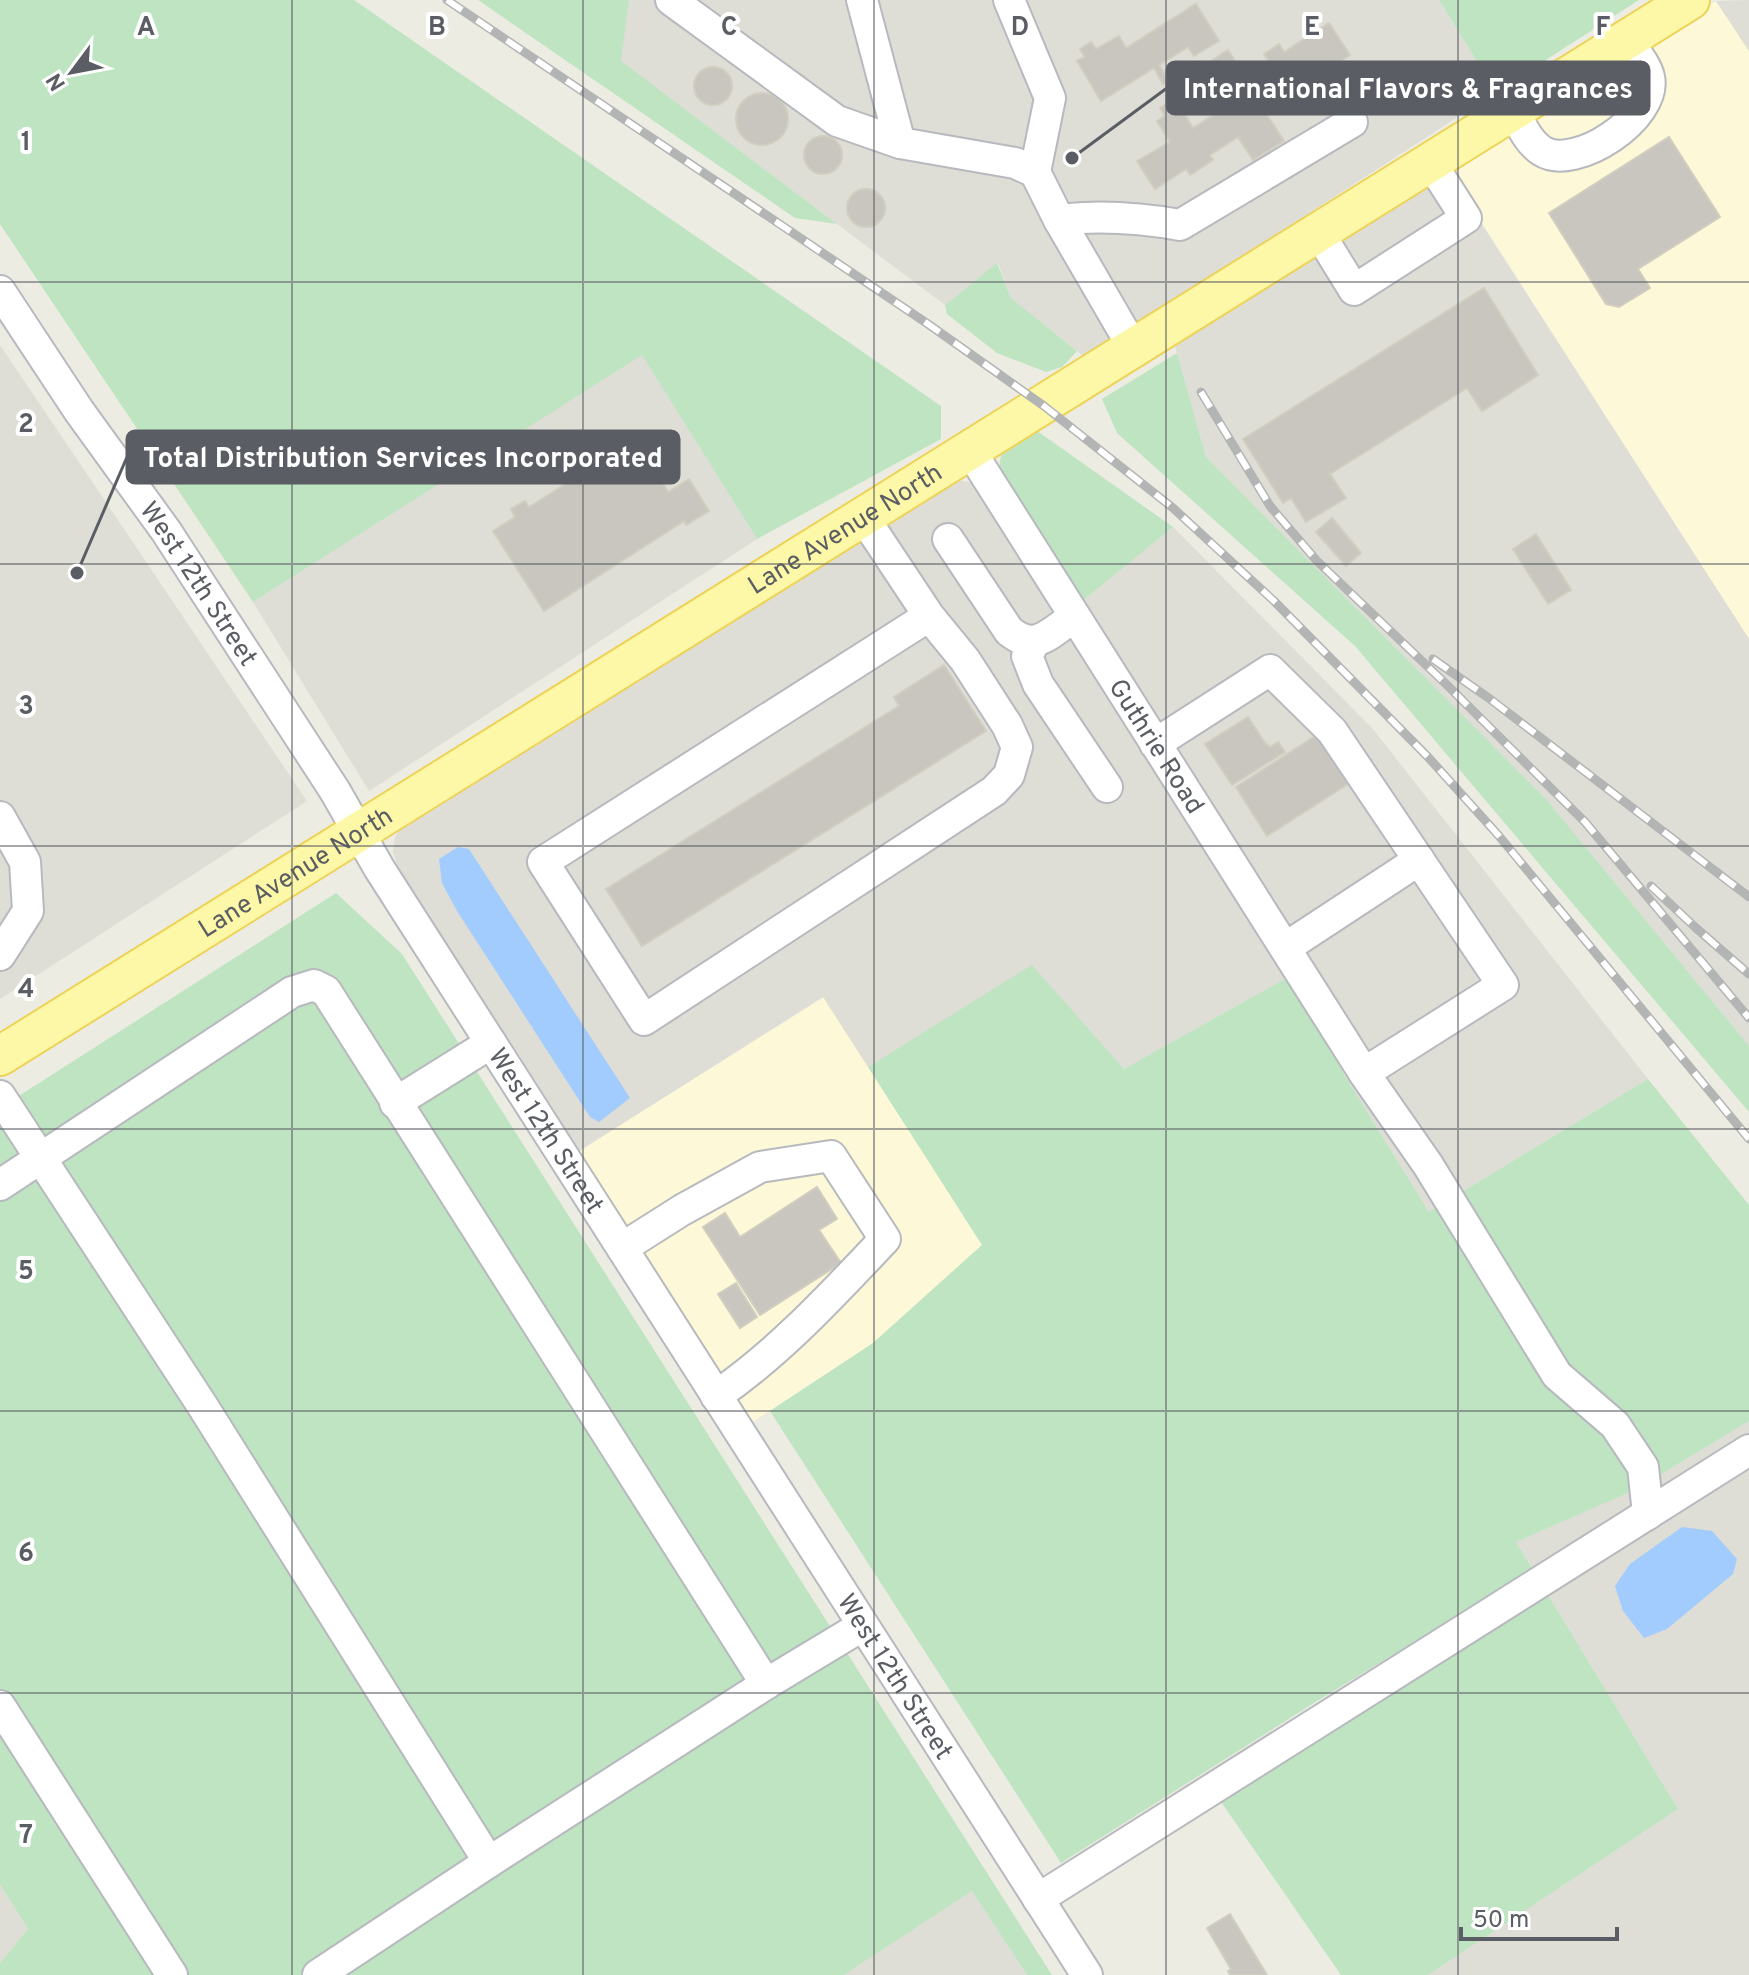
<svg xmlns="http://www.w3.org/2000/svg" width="1749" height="1975" viewBox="0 0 1749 1975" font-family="Overpass,sans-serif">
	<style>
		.commercial { fill: #fdf8d7 }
		.industrial { fill: #deddd6 }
		.green { fill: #bee4c2 }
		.water { fill: #a2ccfd }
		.building { fill: #c8c6bf; stroke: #d1cec0; stroke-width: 2 }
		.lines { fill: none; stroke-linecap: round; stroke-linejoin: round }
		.minor-casing { stroke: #b7b9be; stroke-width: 34 }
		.major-casing { stroke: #eed359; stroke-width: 42 }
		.minor { stroke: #fff; stroke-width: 30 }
		.major { stroke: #fdf8a7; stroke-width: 38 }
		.rail-casing { stroke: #b3b4b4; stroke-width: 9 }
		.rail { stroke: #fff; stroke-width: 6; stroke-dasharray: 18; stroke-linecap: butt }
		.grid { fill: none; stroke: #5a5d63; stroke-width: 2; stroke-opacity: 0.55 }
		.labels { text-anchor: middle; stroke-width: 8; stroke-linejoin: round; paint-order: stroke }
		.street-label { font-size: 26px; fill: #5a5d63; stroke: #fff }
		.grid-label { font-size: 26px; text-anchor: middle; font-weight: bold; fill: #5a5d63; stroke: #fff; stroke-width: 8; stroke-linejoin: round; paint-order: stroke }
		.leader { fill: none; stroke: #5a5d63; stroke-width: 3 }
		.callout-dot { fill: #5a5d63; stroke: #fff; stroke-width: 3 }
		.callout { fill: #5a5d63; stroke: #5a5d63; stroke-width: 3 }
		.callout-label { font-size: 28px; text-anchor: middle; font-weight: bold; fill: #fff }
	</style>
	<rect width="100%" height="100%" fill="#edece2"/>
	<path class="commercial" d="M 1716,1 L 1749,51 L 1749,639 L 1446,167 Z
		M 824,997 L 982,1245 L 873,1343 L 748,1425 L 576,1153 Z"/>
	<path class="industrial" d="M 629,0 L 1439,0 L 1496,92 L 1086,358 L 1011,298 L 998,263 L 945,305 L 620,61 Z
		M 1749,0 L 1749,51 L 1716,1 Z
		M 1445,167 L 1749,639 L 1749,1046 L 1546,799 L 1206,457 L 1174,342 Z
		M 0,345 L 307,801 L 0,999 Z
		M 642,354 L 757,539 L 369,791 L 253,602 Z
		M 958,480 L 978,484 L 1290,976 L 1124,1069 L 1032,966 L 868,1067 L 823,997 L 576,1153 L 400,873 L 393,852 L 395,837 L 406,822 Z
		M 1173,527 L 1372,728 L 1648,1079 L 1429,1212 L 1345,1076 L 1358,1046 L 1080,603 Z
		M 1749,1421 L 1749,1975 L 1428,1975 L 1678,1809 L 1516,1542 L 1635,1490 Z
		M 0,1884 L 28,1929 L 0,1963 Z
		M 972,1891 L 1027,1975 L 844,1975 Z"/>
	<path class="green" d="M 0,0 L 354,0 L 941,406 L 941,439 L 757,539 L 642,355 L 253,602 L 0,224 Z
		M 478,0 L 629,0 L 621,61 L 837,224 L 795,218 Z
		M 1439,0 L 1639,0 L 1496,92 Z
		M 997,263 L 1011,298 L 1077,351 L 1062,367 L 1046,372 L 997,353 L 947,314 L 945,305 Z
		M 1177,353 L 1206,457 L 1546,799 L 1749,1046 L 1749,1112 L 1355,646 L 1117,433 L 1102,399 Z
		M 1033,428 L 1173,527 L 1080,603 L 1001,484 C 995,448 1006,446 1033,428 Z
		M 336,893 L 402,954 L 1052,1975 L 1027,1975 L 972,1891 L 844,1975 L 0,1975 L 0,1963 L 28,1929 L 0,1884 L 0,1108 Z
		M 1032,965 L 1124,1069 L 1290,976 L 1345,1076 L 1429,1212 L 1648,1079 L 1749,1205 L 1749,1421 L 1635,1490 L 1516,1542 L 1533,1570 L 1317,1701 L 1061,1863 L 770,1411 L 873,1343 L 982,1245 L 868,1067 Z
		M 1545,1590 L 1678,1809 L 1428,1975 L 1341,1975 L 1217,1796 Z"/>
	<path class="water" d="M 458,847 L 469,849 L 630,1098 L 599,1122 L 590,1117 L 457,911 L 442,883 L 439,859 Z
		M 1682,1527 L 1712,1531 L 1737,1559 L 1733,1574 L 1667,1629 L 1644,1638 L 1623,1611 L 1615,1586 L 1630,1564 Z"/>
	<path class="building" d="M 1196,4 L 1219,41 L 1194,56 L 1188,47 L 1159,65 L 1169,80 L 1163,84 L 1154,68 L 1101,101 L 1077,61 L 1085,57 L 1080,49 L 1091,42 L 1096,49 L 1119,36 L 1126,48 Z
		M 1329,23 L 1350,55 L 1264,110 L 1284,141 L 1253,160 L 1238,137 L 1210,155 L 1213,160 L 1190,175 L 1186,169 L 1155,189 L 1137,161 L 1170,142 L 1157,121 L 1165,116 L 1160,108 L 1175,98 L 1193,128 L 1226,107 L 1202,67 L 1228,50 L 1245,77 L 1269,62 L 1264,54 L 1279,44 L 1284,52 Z
		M694 86a19 19 0 1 1 38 0a19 19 0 1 1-38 0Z
		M736 119a26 26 0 1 1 52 0a26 26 0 1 1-52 0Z
		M804 155a19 19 0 1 1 38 0a19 19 0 1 1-38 0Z
		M 1669,137 L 1720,217 L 1638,269 L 1650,288 L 1619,307 L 1606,304 L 1549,213 Z
		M847 208a19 19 0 1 1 38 0a19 19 0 1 1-38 0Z
		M 1484,288 L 1538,375 L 1482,411 L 1467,388 L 1330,474 L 1346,498 L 1306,522 L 1291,498 L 1283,503 L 1243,439 Z
		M 636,440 L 668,492 L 689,479 L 709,511 L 686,525 L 684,521 L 544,611 L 493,531 L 515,517 L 511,509 L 525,501 L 529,507 Z
		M 1332,518 L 1361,553 L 1346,566 L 1316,532 Z
		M 1536,534 L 1571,590 L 1548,604 L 1513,549 Z
		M 944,665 L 986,731 L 642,946 L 606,889 L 899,706 L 894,697 Z
		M 1248,717 L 1265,743 L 1270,747 L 1278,742 L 1285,752 L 1232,785 L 1205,744 Z
		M 1317,735 L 1348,784 L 1267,836 L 1236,787 Z
		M 817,1187 L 837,1219 L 819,1230 L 841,1263 L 760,1315 L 703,1227 L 725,1213 L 740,1237 Z
		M 736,1283 L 757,1317 L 740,1328 L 718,1294 Z
		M 1230,1914 L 1267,1975 L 1230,1975 L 1228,1971 L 1231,1969 L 1207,1928 Z"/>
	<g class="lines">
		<g class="minor-casing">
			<g id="minor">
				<path d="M 671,0 L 837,121 L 900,143"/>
				<path d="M 862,0 L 900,143 L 1015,163 L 1035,172 L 1059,220 L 1134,349"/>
				<path d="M 1009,0 L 1050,98 L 1035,172"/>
				<path d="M 1514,111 C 1521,125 1528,142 1542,151 C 1575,172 1658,117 1649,77 C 1646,64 1634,51 1627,40"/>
				<path d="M 1059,220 C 1100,215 1140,218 1180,225 L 1352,122"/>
				<path d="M 1319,233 L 1354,290 L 1466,218 L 1431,163"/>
				<path id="s1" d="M 0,291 L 79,411 L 166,531 L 335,791 L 379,868 L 1087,1975"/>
				<path id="s2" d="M 971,452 C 1101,659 1234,865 1364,1073 L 1503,985 L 1332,731 L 1270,670 L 1155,744"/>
				<path d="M 864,518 L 929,616 L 965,660 L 1007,725 L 1017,747 L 1009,775 L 994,791 L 644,1020 L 543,862 L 929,616"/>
				<path d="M 948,539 L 1009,631 C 1036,653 1049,633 1074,617"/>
				<path d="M 1034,643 L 1027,656 L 1038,684 L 1107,787"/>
				<path d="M 0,817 L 25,862 L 28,911 L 0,955"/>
				<path d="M 1285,948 L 1419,860"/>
				<path d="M 1364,1073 L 1428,1165 L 1557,1375 L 1615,1425 L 1643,1467 L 1648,1514"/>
				<path d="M 0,1096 L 202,1405 L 489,1862"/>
				<path d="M 395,1103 L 491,1043"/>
				<path d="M 0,1185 L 292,992 L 314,985 L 326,991 L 766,1684"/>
				<path d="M 622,1248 L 682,1210 L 760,1167 L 831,1156 L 885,1239 C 832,1295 780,1352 716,1396"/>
				<path d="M 0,1706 L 172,1975"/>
				<path d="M 1038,1899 L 1749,1450"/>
				<path d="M 318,1975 L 489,1862 L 766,1684 L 862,1626"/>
			</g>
		</g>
		<g class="major-casing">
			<g id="major">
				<path id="s3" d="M 0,1056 L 1690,0"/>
			</g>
		</g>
		<use href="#minor" class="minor"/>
		<use href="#major" class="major"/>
		<g class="rail-casing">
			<path id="rail" d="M 447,0 L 928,324 L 1044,406 L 1173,508 L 1274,601 L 1428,757 L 1499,836 L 1749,1139
				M 1201,392 L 1270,506 L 1317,561 L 1446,684 L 1585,822 L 1749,1018
				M 1433,659 L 1490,699 L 1749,897
				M 1651,886 L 1696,928 L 1749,974"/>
		</g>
		<use href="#rail" class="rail"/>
	</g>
	<path class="grid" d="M 292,0 L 292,1975M 583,0 L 583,1975M 874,0 L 874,1975M 1166,0 L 1166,1975M 1458,0 L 1458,1975M 0,282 L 1749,282M 0,564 L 1749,564M 0,846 L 1749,846M 0,1129 L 1749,1129M 0,1411 L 1749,1411M 0,1693 L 1749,1693"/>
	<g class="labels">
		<g class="street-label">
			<text dy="9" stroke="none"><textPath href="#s3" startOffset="996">Lane Avenue North</textPath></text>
			<text dy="9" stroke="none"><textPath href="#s1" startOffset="354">West 12th Street</textPath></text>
			<text dy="9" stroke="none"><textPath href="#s2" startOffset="348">Guthrie Road</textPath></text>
			<text dy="9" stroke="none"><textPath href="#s3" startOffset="348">Lane Avenue North</textPath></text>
			<text dy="9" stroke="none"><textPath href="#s1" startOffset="1002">West 12th Street</textPath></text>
			<text dy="9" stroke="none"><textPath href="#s1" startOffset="1650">West 12th Street</textPath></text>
		</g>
	</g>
	<g class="grid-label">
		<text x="146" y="35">A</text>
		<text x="437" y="35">B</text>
		<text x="729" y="35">C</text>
		<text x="1020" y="35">D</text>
		<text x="1312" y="35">E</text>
		<text x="1603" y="35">F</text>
		<text x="26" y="150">1</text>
		<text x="26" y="432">2</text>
		<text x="26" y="714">3</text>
		<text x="26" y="997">4</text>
		<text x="26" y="1279">5</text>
		<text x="26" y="1561">6</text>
		<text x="26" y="1843">7</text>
	</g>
	<path class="leader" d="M1072 158L1167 88M77 573L127 457"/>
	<g class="callout-dot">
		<circle cx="1072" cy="158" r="8"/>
		<circle cx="77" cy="573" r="8"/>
	</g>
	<g class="callout">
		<rect x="1167" y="62" width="482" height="52" rx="8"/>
		<rect x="127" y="431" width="552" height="52" rx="8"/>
	</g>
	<g class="callout-label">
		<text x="1408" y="98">International Flavors &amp; Fragrances</text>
		<text x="403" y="467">Total Distribution Services Incorporated</text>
	</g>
	<g transform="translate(72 72) rotate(238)" stroke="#ffffff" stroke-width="6" paint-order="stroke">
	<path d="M0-6L14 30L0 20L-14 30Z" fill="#5a5d63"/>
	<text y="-12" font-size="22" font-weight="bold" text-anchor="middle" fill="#5a5d63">N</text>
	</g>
	<path d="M1461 1927v12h156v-12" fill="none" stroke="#5a5d63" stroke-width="4"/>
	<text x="1473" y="1927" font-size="24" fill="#5a5d63" stroke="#ffffff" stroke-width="6" paint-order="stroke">50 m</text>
</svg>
